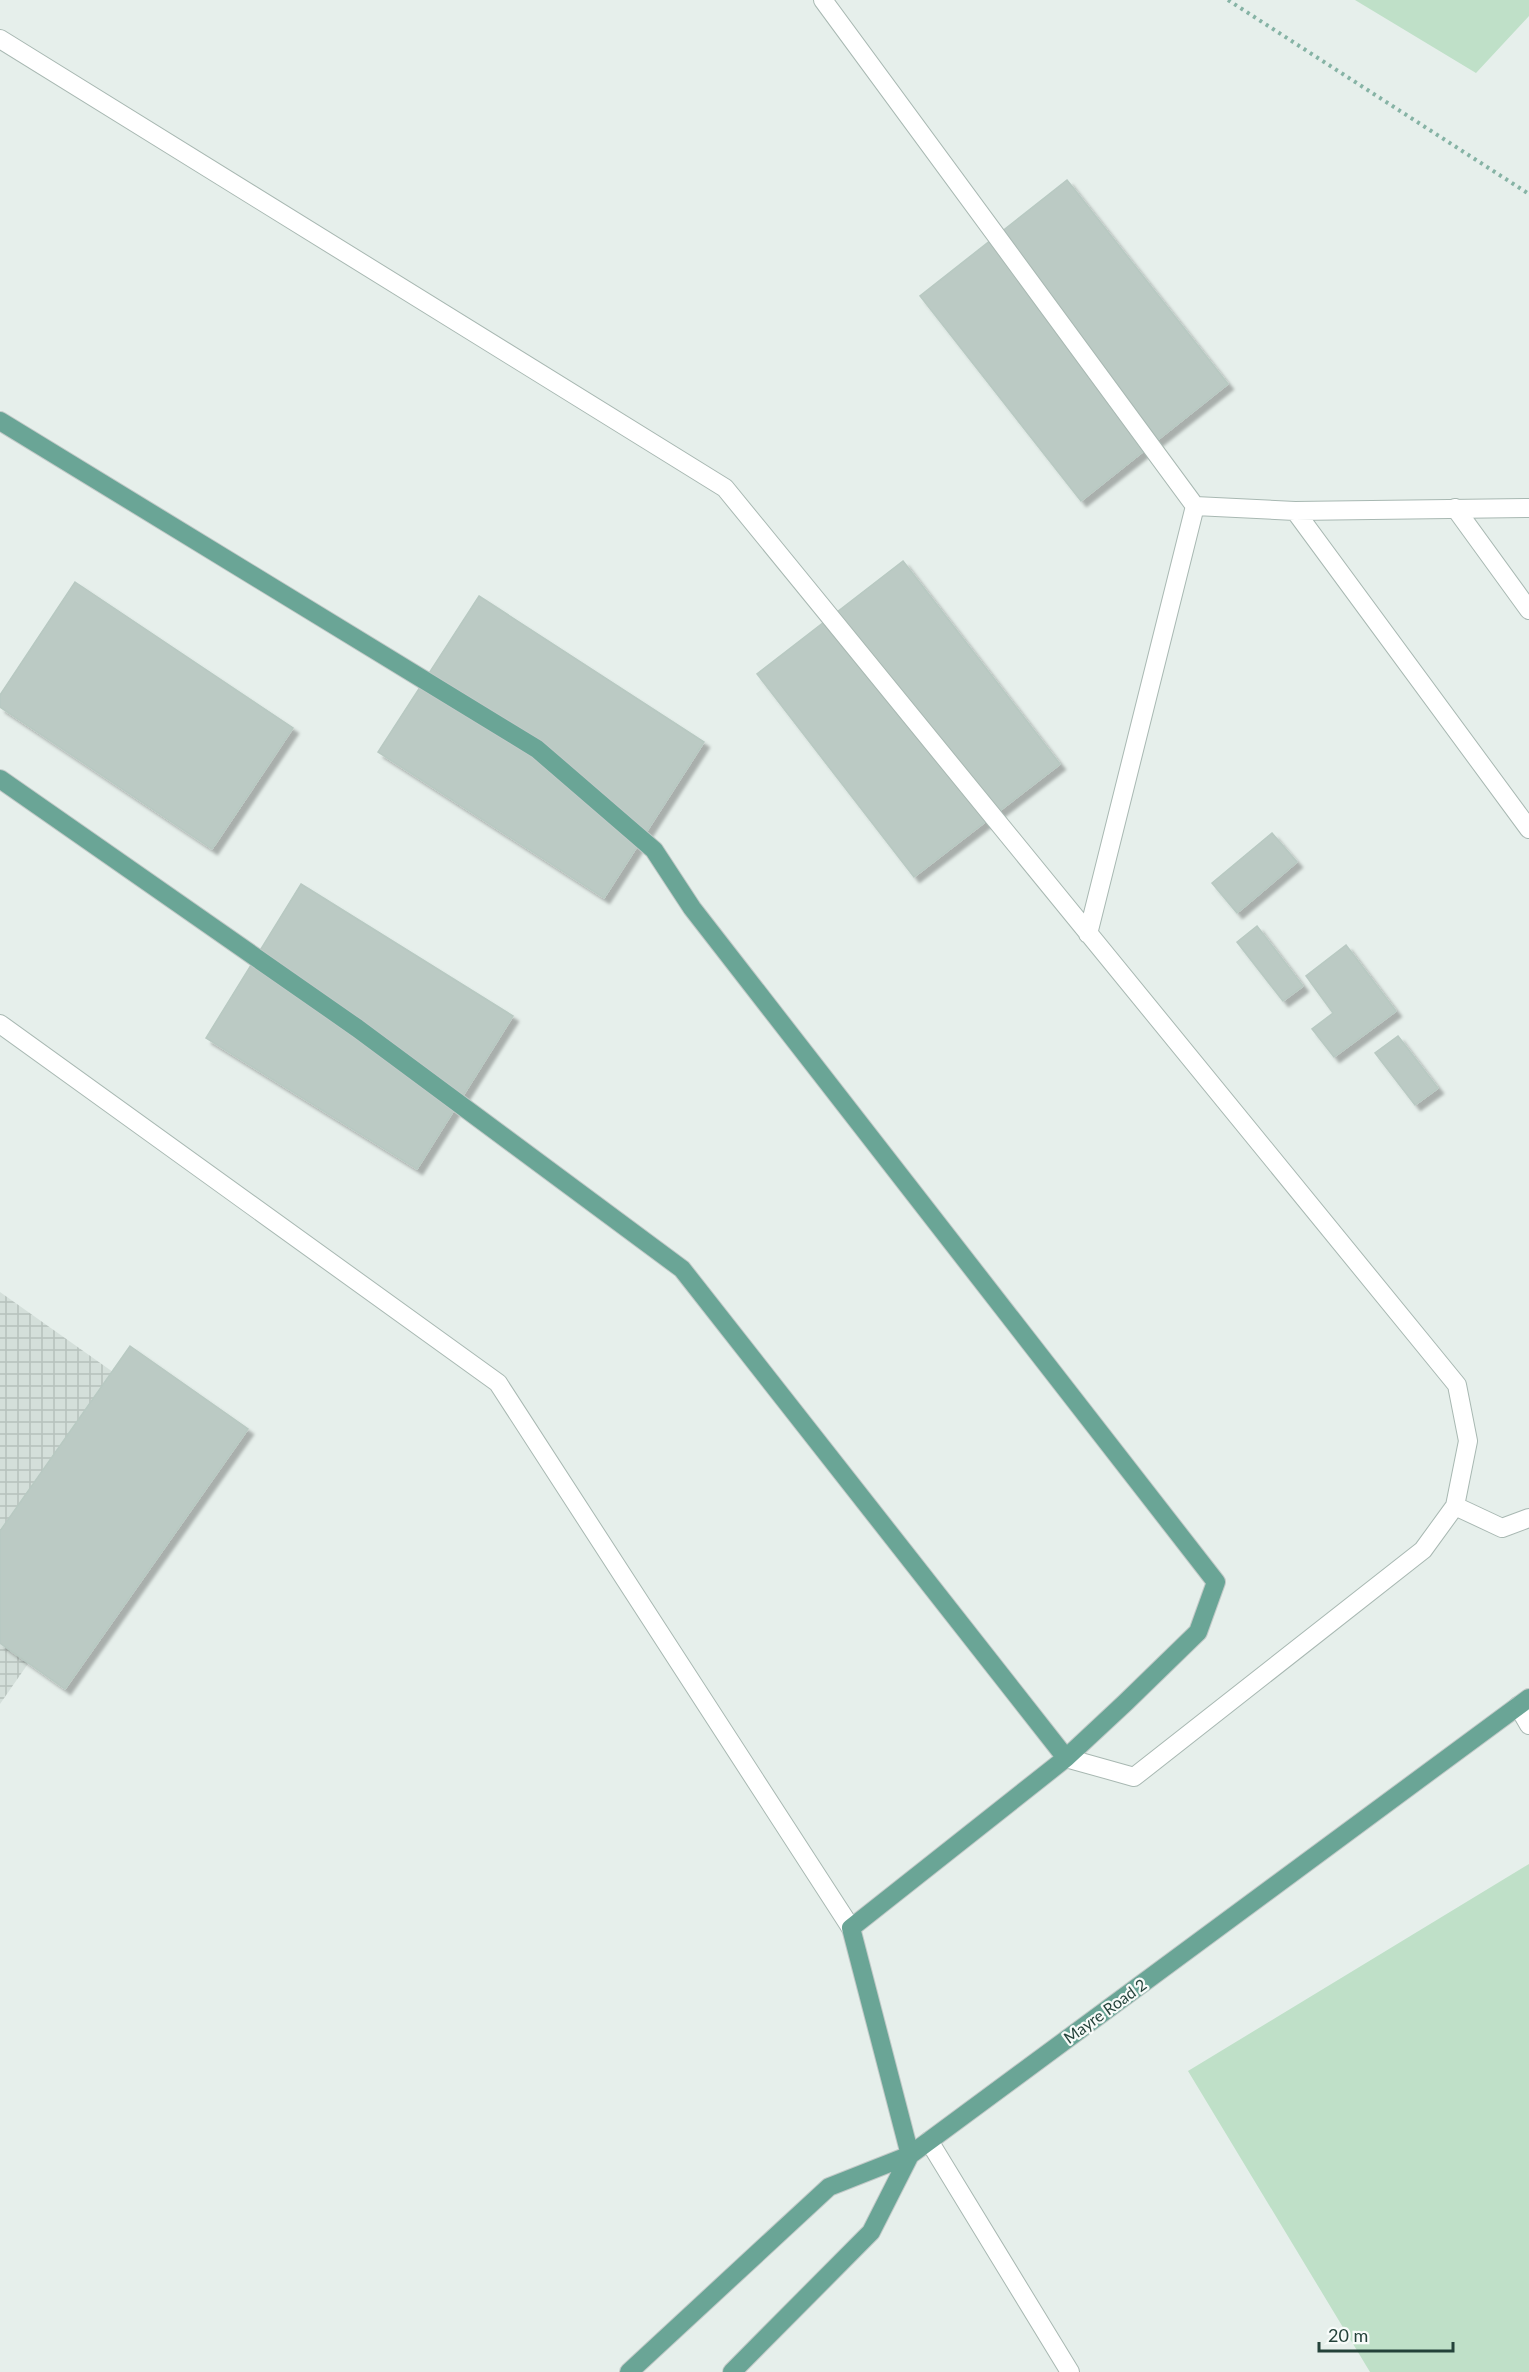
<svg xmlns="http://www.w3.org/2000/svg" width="1529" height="2372" viewBox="0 0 1529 2372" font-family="Lato,sans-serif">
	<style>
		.industrial { fill: url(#industrial-grid) }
		.green { fill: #bfe0c8 }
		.building { fill: #bbcac4; stroke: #b8c9c2; stroke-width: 1.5; filter: url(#shadow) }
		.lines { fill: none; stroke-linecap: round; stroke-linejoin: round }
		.minor-casing { stroke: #a8b8b2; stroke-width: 20 }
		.primary-casing { stroke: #c2cac8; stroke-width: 20 }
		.path { stroke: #86b3a5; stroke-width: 4; stroke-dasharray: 3 4.5; stroke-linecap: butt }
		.minor { stroke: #fff; stroke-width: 18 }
		.primary { stroke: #6aa596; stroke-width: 18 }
		.labels { text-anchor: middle; stroke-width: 4.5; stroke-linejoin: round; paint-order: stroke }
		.street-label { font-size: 16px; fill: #24423a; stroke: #f7fbf9 }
	</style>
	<defs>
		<pattern id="industrial-grid" width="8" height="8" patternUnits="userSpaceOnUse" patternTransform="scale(1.5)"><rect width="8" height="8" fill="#d4dfda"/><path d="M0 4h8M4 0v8" fill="none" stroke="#b6c1bc"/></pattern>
		<filter id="shadow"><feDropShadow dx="5.5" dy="5.5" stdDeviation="1.5" flood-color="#0004"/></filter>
	</defs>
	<rect width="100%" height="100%" fill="#e6efeb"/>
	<path class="industrial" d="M 0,1292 L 192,1428 L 0,1704 Z"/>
	<path class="green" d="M 1355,0 L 1529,0 L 1529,16 L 1476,73 Z
		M 1529,1864 L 1529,2372 L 1370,2372 L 1188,2071 Z"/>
	<path class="building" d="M 1067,180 L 1228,384 L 1081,501 L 920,296 Z
		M 903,561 L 1060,764 L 914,877 L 757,674 Z
		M 75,582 L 293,728 L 212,849 L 0,707 L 0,695 Z
		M 479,596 L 704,742 L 604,898 L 378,752 Z
		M 1272,833 L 1297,862 L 1237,913 L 1212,883 Z
		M 301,884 L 513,1016 L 417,1169 L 206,1038 Z
		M 1257,926 L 1303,986 L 1283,1001 L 1237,942 Z
		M 1346,945 L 1396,1011 L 1334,1057 L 1312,1029 L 1333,1013 L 1306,976 Z
		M 1398,1036 L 1438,1088 L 1415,1105 L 1375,1053 Z
		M 130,1346 L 248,1429 L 65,1689 L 0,1643 L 0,1531 Z"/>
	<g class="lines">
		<g class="minor-casing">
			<path id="minor" d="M 823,0 L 1195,506 L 1088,934
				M 0,39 L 725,488 L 1457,1385 L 1468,1441 L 1455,1506 L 1423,1550 L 1134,1777 L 1066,1758
				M 1195,506 L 1295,511 L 1529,508
				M 1455,508 L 1529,610
				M 1295,511 L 1529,829
				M 0,1024 L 498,1383 L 851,1928
				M 1455,1506 L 1502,1528 L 1529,1518
				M 1518,1706 L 1529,1725
				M 929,2141 L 1070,2372"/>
		</g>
		<g class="primary-casing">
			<path id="primary" d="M 0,421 L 537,749 L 654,850 L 692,908 L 1216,1582 L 1198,1632 L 1125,1703 L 1066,1758 L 851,1928 L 910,2155
				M 0,779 L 357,1028 L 682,1269 L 1066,1758
				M 629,2372 L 829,2187 L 910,2155
				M 732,2372 L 871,2232 L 910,2155 L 1529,1698"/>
		</g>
		<path class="path" d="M 1228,0 L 1529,194"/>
		<use href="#minor" class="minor"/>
		<use href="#primary" class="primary"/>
	</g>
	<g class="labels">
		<g class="street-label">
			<text transform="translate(1105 2011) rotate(-36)" y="6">Mayre Road 2</text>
		</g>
	</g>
	<path d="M1319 2342v9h134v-9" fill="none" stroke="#24423a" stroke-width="3"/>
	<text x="1328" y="2342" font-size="18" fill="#24423a" stroke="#f7fbf9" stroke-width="4.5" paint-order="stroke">20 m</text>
</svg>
